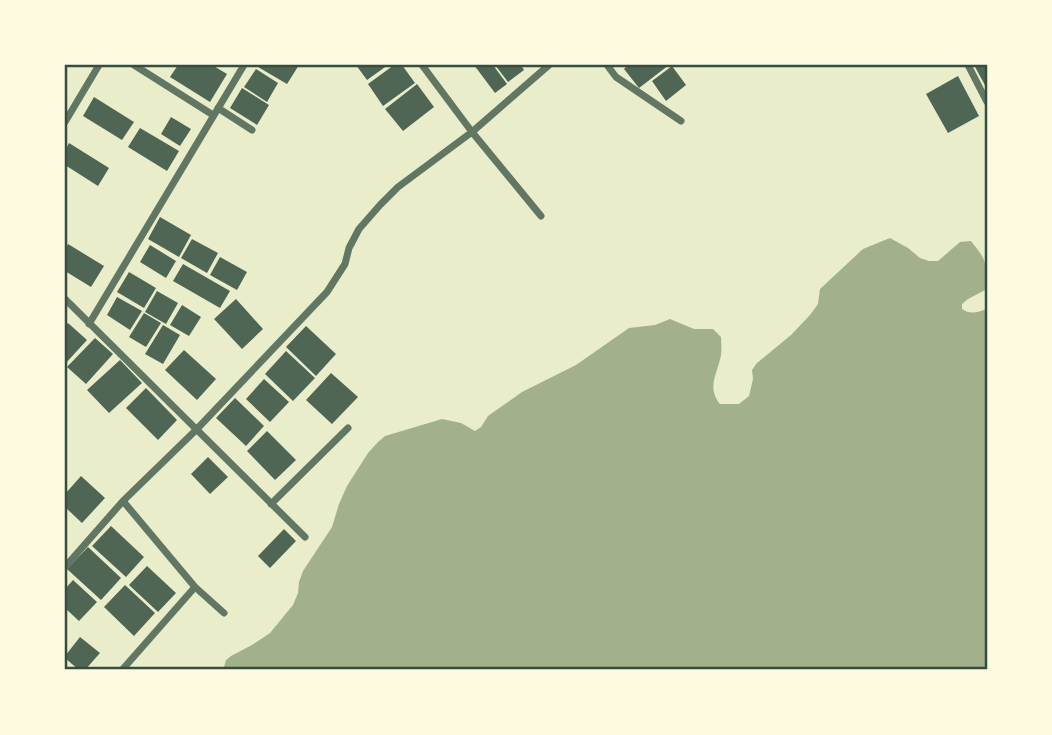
<svg xmlns="http://www.w3.org/2000/svg" width="1052" height="735" viewBox="0 0 1052 735" font-family="Figtree,sans-serif">
	<style>
		.water { fill: #a3b18a }
		.building { fill: #4f6655 }
		.lines { fill: none; stroke-linecap: round; stroke-linejoin: round }
		.minor { stroke: #617663; stroke-width: 7 }
		.neatline { fill: none; stroke: #344e41; stroke-width: 2.5 }
	</style>
	<rect width="100%" height="100%" fill="#e9edc9"/>
	<path class="water" d="M 890,238 L 908,248 L 920,258 L 929,261 L 938,261 L 960,242 L 971,241 C 987,261 987,263 987,289 L 968,299 L 962,304 L 962,309 C 970,315 978,312 987,309 L 987,670 L 227,670 L 224,667 L 226,660 L 231,656 L 252,645 L 270,633 L 293,605 L 298,593 L 299,582 L 303,571 L 332,527 L 339,504 L 347,486 L 368,453 L 378,442 L 385,436 L 442,419 L 461,423 L 475,431 L 481,427 L 488,416 L 522,392 L 576,365 L 629,328 L 655,325 L 670,319 L 694,329 L 713,329 L 721,337 C 721,343 722,349 721,355 C 718,373 706,387 720,404 L 739,404 L 749,396 L 753,379 L 752,370 L 757,363 L 791,335 L 810,315 L 818,304 L 820,289 L 863,249 Z"/>
	<path class="building" d="M 178,65 L 212,65 L 227,74 L 210,102 L 170,77 Z
		M 260,65 L 299,65 L 287,84 L 258,67 Z
		M 356,65 L 388,65 L 367,80 Z
		M 394,65 L 402,65 L 415,83 L 383,106 L 368,84 Z
		M 474,65 L 493,65 L 507,84 L 495,93 Z
		M 495,65 L 521,65 L 524,70 L 508,82 Z
		M 628,65 L 669,65 L 639,88 L 624,69 Z
		M 974,65 L 987,65 L 987,89 Z
		M 672,66 L 686,85 L 666,101 L 652,81 Z
		M 256,69 L 278,83 L 267,102 L 244,87 Z
		M 958,76 L 979,116 L 948,133 L 926,94 Z
		M 417,84 L 434,107 L 403,131 L 385,109 Z
		M 242,88 L 269,105 L 257,125 L 230,108 Z
		M 94,97 L 134,122 L 122,140 L 83,116 Z
		M 171,117 L 191,129 L 180,146 L 161,134 Z
		M 140,128 L 179,151 L 167,171 L 128,147 Z
		M 69,143 L 109,168 L 98,186 L 65,165 L 65,151 Z
		M 160,217 L 191,235 L 179,257 L 148,239 Z
		M 192,239 L 218,253 L 207,273 L 181,258 Z
		M 68,244 L 104,266 L 91,287 L 65,271 L 65,250 Z
		M 150,245 L 176,261 L 166,278 L 140,262 Z
		M 220,257 L 247,272 L 237,290 L 210,275 Z
		M 183,264 L 230,291 L 220,308 L 173,281 Z
		M 129,272 L 156,288 L 144,308 L 117,292 Z
		M 157,291 L 178,303 L 166,324 L 145,312 Z
		M 117,297 L 142,311 L 130,330 L 107,315 Z
		M 236,299 L 263,329 L 242,349 L 214,319 Z
		M 182,305 L 201,317 L 189,336 L 170,325 Z
		M 144,313 L 161,323 L 146,347 L 129,337 Z
		M 68,323 L 87,340 L 65,364 L 65,326 Z
		M 163,325 L 180,335 L 163,364 L 145,354 Z
		M 306,326 L 336,354 L 316,376 L 286,347 Z
		M 95,338 L 113,354 L 86,384 L 67,367 Z
		M 184,350 L 216,379 L 197,400 L 165,370 Z
		M 286,351 L 315,378 L 293,401 L 265,374 Z
		M 120,360 L 142,383 L 109,413 L 87,390 Z
		M 331,373 L 358,397 L 332,424 L 306,400 Z
		M 264,379 L 289,402 L 270,422 L 246,399 Z
		M 146,388 L 177,420 L 158,440 L 126,408 Z
		M 235,398 L 264,426 L 246,446 L 216,418 Z
		M 267,431 L 296,460 L 275,480 L 247,451 Z
		M 208,457 L 228,477 L 210,494 L 191,474 Z
		M 81,476 L 105,498 L 82,523 L 65,507 L 65,494 Z
		M 111,526 L 144,557 L 126,577 L 92,546 Z
		M 284,529 L 296,541 L 270,568 L 258,556 Z
		M 88,547 L 121,578 L 101,600 L 67,569 Z
		M 147,566 L 176,593 L 158,612 L 129,585 Z
		M 73,580 L 97,602 L 79,621 L 65,608 L 65,589 Z
		M 125,585 L 155,613 L 134,636 L 104,607 Z
		M 80,637 L 100,653 L 85,670 L 79,670 L 65,658 L 65,656 Z"/>
	<g class="lines">
		<path class="minor" d="M 134,65 L 213,115
			M 422,65 L 472,132 L 541,216
			M 607,65 L 616,77 L 681,121
			M 968,65 L 987,102
			M 218,108 L 252,130
			M 65,122 L 99,65
			M 65,299 L 305,537
			M 89,324 L 244,65
			M 123,501 L 195,587 L 224,613
			M 271,504 L 348,428
			M 65,567 L 123,501 L 196,430 L 327,292 L 345,264 L 349,248 L 359,229 L 380,205 L 398,187 L 472,132 L 549,65
			M 122,670 L 195,587"/>
	</g>
	<rect width="1052" height="735" fill="none" stroke="#fefae0" stroke-width="133"/>
	<rect x="66" y="66" width="920" height="602" class="neatline"/>
</svg>
